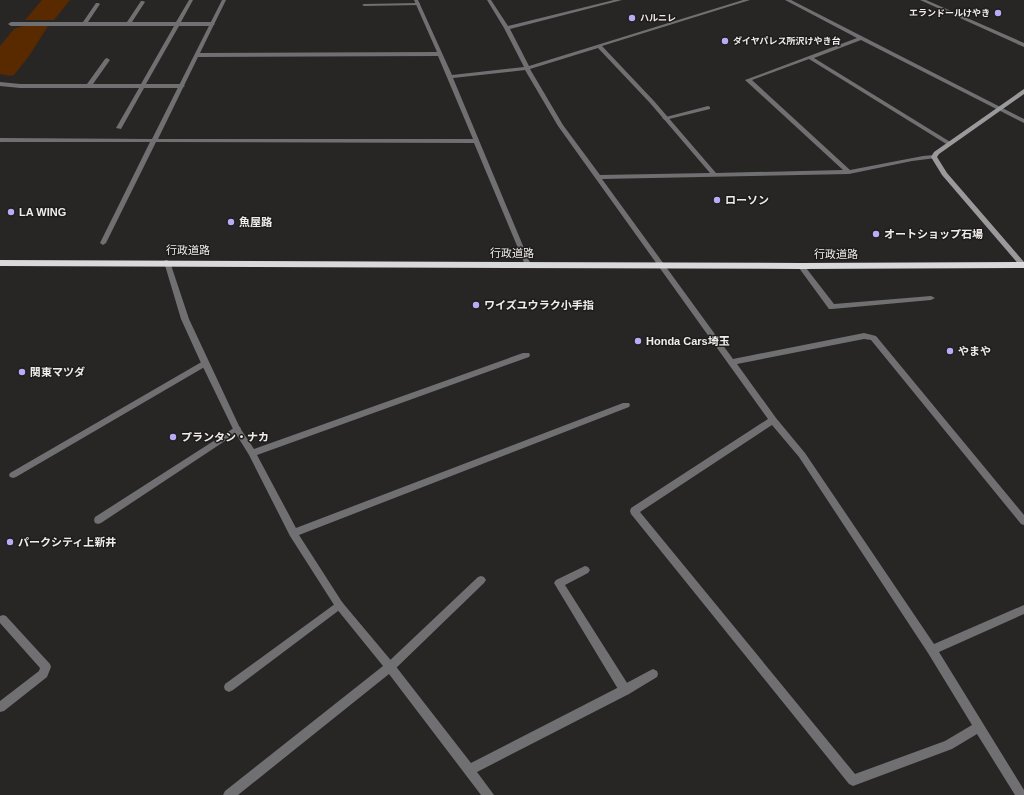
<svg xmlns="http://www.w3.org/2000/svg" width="1024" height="795" viewBox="0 0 1024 795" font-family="Helvetica,'Noto Sans JP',sans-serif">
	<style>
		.green { fill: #592900 }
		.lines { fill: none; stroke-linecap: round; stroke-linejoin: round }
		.lane { fill: #707072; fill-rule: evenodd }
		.street { fill: #707072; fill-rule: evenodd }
		.secondary { fill: #9a9a9c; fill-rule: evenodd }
		.highway { fill: #d9d8db; fill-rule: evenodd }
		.poi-dot { fill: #b9abf7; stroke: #1f1c1b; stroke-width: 1.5 }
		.labels { text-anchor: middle; stroke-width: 3; stroke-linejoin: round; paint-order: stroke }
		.far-poi-label { font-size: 9px; font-weight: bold; fill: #efedec; stroke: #1f1c1b; text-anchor: start }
		.poi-label { font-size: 11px; font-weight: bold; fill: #efedec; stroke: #1f1c1b; text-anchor: start }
		.street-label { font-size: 11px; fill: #efedec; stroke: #1f1c1b }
	</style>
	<rect width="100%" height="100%" fill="#282624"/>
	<path class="green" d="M 42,0 L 70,0 L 54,20 L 25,20 Z
		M 23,26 L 48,26 L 29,56 L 14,75 L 10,76 L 0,74 L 0,46 L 14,29 Z"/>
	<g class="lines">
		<path class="lane" d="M 189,0 L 193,0 L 181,22 L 212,22 L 215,24 L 212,26 L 179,26 L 146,84 L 182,84 L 185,86 L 182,88 L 144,88 L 121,129 L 116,128 L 139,88 L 20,88 L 0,86 L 0,82 L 20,84 L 87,84 L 105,59 L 107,58 L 110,60 L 93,84 L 141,84 L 174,26 L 11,26 L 8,24 L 11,22 L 83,22 L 96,3 L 98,3 L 100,4 L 88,22 L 127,22 L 141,1 L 143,1 L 145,2 L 132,22 L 176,22 Z
			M 418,3 L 420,3 L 420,5 L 364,6 L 362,5 L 364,4 Z
			M 708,106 L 710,107 L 710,109 L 665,120 L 662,118 Z
			M 799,264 L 803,264 L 834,304 L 931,296 L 935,298 L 931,300 L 832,309 L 829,309 L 799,268 L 798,266 Z
			M 205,360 L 208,361 L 209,363 L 208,365 L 16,477 L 13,478 L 10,477 L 9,475 L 10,473 Z
			M 237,426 L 240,427 L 241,429 L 240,431 L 101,523 L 98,524 L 95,523 L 94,520 L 95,517 Z
			M 585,566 L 588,567 L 590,570 L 588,573 L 565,585 L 629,686 L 630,690 L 629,694 L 625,695 L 621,694 L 554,583 L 556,580 Z
			M 481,576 L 484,577 L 486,580 L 484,583 L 394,670 L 390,672 L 386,670 L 385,667 L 386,664 L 478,577 Z
			M 339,601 L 342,602 L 344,605 L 342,608 L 233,690 L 229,692 L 225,690 L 224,687 L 225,684 Z
			M 3,615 L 6,616 L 50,664 L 51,667 L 47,677 L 4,711 L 0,712 L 0,701 L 39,671 L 40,668 L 0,623 L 0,616 Z"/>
		<path class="street" d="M 222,0 L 226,0 L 200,53 L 437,52 L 414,0 L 418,0 L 452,75 L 524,67 L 504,28 L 487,0 L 491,0 L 508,26 L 614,0 L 622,0 L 510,29 L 529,66 L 743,0 L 750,0 L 602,46 L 654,101 L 716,173 L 843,170 L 745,80 L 857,38 L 785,0 L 791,0 L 1024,119 L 1024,123 L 1022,122 L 861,40 L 814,58 L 952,143 L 952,145 L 948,145 L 809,59 L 752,80 L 850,170 L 923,156 L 934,155 L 937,157 L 936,158 L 912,161 L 849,174 L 602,179 L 733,359 L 864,333 L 876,336 L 1024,515 L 1024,525 L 1021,524 L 871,340 L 864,339 L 737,364 L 776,418 L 805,453 L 934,644 L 1024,605 L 1024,614 L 939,652 L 1024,790 L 1024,795 L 1015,795 L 977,734 L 952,749 L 853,786 L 849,784 L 631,514 L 630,511 L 631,508 L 768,419 L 558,126 L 525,70 L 453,78 L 531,265 L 528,267 L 525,265 L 474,143 L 156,142 L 106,243 L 103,245 L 100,243 L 150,142 L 0,142 L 0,138 L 152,139 ZM 598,48 L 650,103 L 710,173 L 600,175 L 563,125 L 530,69 ZM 438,56 L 473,139 L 158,139 L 198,57 ZM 772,425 L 799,457 L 928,653 L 972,725 L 945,741 L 855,774 L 640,512 Z
			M 920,0 L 926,0 L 1024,43 L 1024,47 Z
			M 165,260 L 167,260 L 170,262 L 189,319 L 240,428 L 254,449 L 523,353 L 529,353 L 530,355 L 529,357 L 257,455 L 296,528 L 623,403 L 629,403 L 630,405 L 629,407 L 299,535 L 342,602 L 394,664 L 471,763 L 621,686 L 649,671 L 653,669 L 657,671 L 658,674 L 657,677 L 629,694 L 477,772 L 494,795 L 481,795 L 389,674 L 238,795 L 223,795 L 225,791 L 383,666 L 336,608 L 290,536 L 249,455 L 233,429 L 201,363 L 181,319 L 164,262 Z"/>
		<path class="secondary" d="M 1024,89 L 1024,94 L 939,154 L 937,157 L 947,173 L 1024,262 L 1023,267 L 1021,267 L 942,175 L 931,157 L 934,152 Z"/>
		<path class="highway" d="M 0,260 L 801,263 L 1024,262 L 1024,268 L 801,269 L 0,266 Z"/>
	</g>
	<g class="poi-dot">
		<circle cx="998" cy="13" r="4"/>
		<circle cx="632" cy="18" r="4"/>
		<circle cx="725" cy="41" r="4"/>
		<circle cx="717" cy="200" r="4"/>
		<circle cx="11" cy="212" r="4"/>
		<circle cx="231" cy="222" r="4"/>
		<circle cx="876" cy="234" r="4"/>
		<circle cx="476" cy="305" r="4"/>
		<circle cx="638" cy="341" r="4"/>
		<circle cx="950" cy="351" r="4"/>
		<circle cx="22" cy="372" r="4"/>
		<circle cx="173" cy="437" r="4"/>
		<circle cx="10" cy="542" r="4"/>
	</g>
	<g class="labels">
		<g class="far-poi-label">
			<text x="990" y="16" text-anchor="end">エランドールけやき</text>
			<text x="640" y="21">ハルニレ</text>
			<text x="733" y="44">ダイヤパレス所沢けやき台</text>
		</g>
		<g class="poi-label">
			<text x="725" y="204">ローソン</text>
			<text x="19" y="216">LA WING</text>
			<text x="239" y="226">魚屋路</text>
			<text x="884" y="238">オートショップ石場</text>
			<text x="484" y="309">ワイズユウラク小手指</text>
			<text x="646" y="345">Honda Cars埼玉</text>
			<text x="958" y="355">やまや</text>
			<text x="30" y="376">関東マツダ</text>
			<text x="181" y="441">プランタン・ナカ</text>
			<text x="18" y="546">パークシティ上新井</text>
		</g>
		<g class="street-label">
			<text x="188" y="254">行政道路</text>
			<text x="512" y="257">行政道路</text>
			<text x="836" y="258">行政道路</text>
		</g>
	</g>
</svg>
